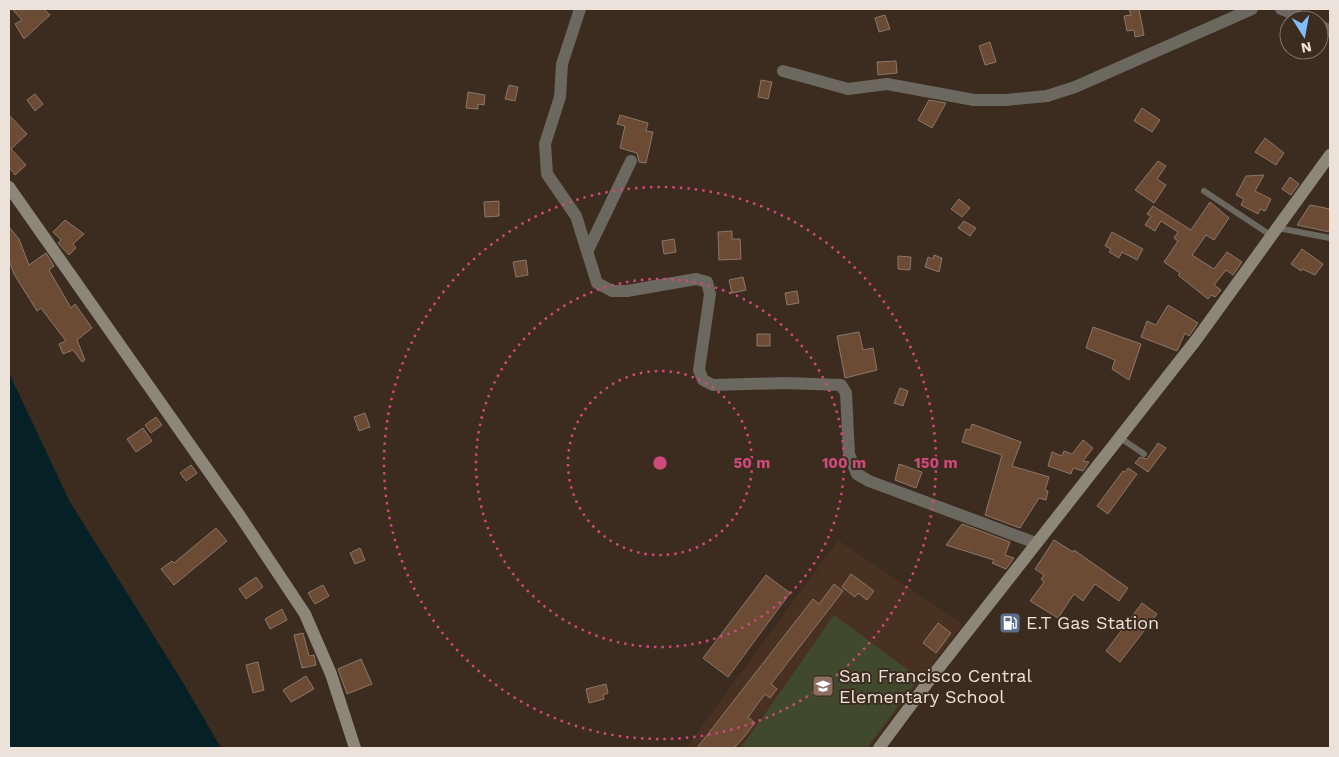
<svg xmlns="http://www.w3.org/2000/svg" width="1339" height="757" viewBox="0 0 1339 757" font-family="'Work Sans',sans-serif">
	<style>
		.built { fill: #483121 }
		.green { fill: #41492d }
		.water { fill: #052126 }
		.building { fill: #6c4b34; stroke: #8b7769 }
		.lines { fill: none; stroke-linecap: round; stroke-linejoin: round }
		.lane { stroke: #6b685f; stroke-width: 6 }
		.street { stroke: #6b685f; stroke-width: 12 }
		.secondary { stroke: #8c8779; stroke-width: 12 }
		.ring { fill: none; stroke: #cd4a7b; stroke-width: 2.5; stroke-dasharray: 2.5 5 }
		.labels { text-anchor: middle; stroke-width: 4; stroke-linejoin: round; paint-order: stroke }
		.poi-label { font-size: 18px; fill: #ede2da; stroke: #3c2b1f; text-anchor: start }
		.centre { fill: #cd4a7b; stroke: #3c2b1f; stroke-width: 2.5 }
		.ring-label { font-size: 15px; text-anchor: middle; font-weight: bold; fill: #cd4a7b; stroke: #3c2b1f; stroke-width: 4; stroke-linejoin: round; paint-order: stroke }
	</style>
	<rect width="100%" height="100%" fill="#3c2b1f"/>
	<path class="built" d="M 838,540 L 963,624 L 869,748 L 686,748 Z"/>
	<path class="green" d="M 834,615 L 919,678 L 867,748 L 741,748 Z"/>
	<path class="water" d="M 9,373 L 70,502 L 182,681 L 221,748 L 9,748 Z"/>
	<path class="building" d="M 12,9 L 44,9 L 50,15 L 24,39 L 15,24 L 22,20 Z
		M 1129,9 L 1139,9 L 1144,35 L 1135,37 L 1134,30 L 1127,31 L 1124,16 L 1131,15 Z
		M 885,15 L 890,29 L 879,32 L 875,18 Z
		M 990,42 L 996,62 L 985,65 L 979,46 Z
		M 896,61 L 897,73 L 878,75 L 877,62 Z
		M 761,80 L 772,82 L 768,99 L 758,97 Z
		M 509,85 L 518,87 L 515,101 L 505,99 Z
		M 468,92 L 485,95 L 484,105 L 478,104 L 478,109 L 466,108 Z
		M 35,94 L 43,104 L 35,111 L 27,100 Z
		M 929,100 L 946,103 L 932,128 L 918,120 Z
		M 1142,108 L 1160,120 L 1152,132 L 1134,121 Z
		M 9,115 L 27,134 L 11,149 L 26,165 L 15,175 L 9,167 Z
		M 620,115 L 648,123 L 646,131 L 653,132 L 646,163 L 639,162 L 637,153 L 620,148 L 625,126 L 617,124 Z
		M 1265,138 L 1284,153 L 1276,165 L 1255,152 Z
		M 1158,161 L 1166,166 L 1157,179 L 1166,185 L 1154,203 L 1135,190 Z
		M 1264,175 L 1255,191 L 1271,199 L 1265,211 L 1260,209 L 1258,214 L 1241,205 L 1244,199 L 1236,195 L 1246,176 Z
		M 1290,177 L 1299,184 L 1291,195 L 1282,189 Z
		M 959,199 L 970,208 L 962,217 L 951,209 Z
		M 499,201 L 499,216 L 485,217 L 484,202 Z
		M 1210,202 L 1229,218 L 1214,240 L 1206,235 L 1192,255 L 1214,269 L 1227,252 L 1242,262 L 1233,275 L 1226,270 L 1214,285 L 1221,290 L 1215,297 L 1211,295 L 1208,299 L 1178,275 L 1180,273 L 1164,262 L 1178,241 L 1174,238 L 1178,232 L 1161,221 L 1155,231 L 1145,225 L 1151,216 L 1147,214 L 1153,206 L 1191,230 Z
		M 1310,205 L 1330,209 L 1330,232 L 1297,225 Z
		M 65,220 L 84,234 L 73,244 L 76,248 L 69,255 L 58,243 L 61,240 L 53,232 Z
		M 964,221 L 976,228 L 970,236 L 958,228 Z
		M 9,227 L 19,239 L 29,265 L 46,253 L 54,266 L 49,270 L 71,308 L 75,304 L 92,328 L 77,340 L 85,360 L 82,362 L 73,350 L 63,354 L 59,344 L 66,341 L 41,308 L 37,311 L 14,274 L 9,260 Z
		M 732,231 L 732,239 L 740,239 L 741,259 L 719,260 L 718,232 Z
		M 1112,232 L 1143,249 L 1137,260 L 1122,252 L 1119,258 L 1109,252 L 1111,249 L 1105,246 Z
		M 674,239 L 676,252 L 664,254 L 662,241 Z
		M 1302,249 L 1323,264 L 1315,275 L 1302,269 L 1301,271 L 1291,264 Z
		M 934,255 L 942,258 L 939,272 L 925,267 L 928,257 L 933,259 Z
		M 898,256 L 911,257 L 910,270 L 898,269 Z
		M 526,260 L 528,275 L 516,277 L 513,262 Z
		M 743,277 L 746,290 L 732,293 L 729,280 Z
		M 797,291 L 799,303 L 787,305 L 785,293 Z
		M 1168,305 L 1198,323 L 1189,336 L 1185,333 L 1177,351 L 1141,337 L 1147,321 L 1156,325 Z
		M 1093,327 L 1141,344 L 1129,380 L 1112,369 L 1115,360 L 1086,348 Z
		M 859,332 L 863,350 L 873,348 L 877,370 L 845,378 L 837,336 Z
		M 757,334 L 770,334 L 770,346 L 757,346 Z
		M 900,388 L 908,391 L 903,406 L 894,403 Z
		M 365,413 L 370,427 L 359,431 L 354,417 Z
		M 156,417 L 162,425 L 151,433 L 145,425 Z
		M 972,424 L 1021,442 L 1012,466 L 1049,477 L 1045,490 L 1048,491 L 1046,500 L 1039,498 L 1020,528 L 985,515 L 1002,455 L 962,442 L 966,429 L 970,430 Z
		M 143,428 L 152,441 L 136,452 L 127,439 Z
		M 1083,440 L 1093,448 L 1083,461 L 1089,462 L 1083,471 L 1073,468 L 1071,474 L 1048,466 L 1052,452 L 1062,456 L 1064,451 L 1072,454 Z
		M 1158,443 L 1166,448 L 1148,472 L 1135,463 L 1140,457 L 1147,459 Z
		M 899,464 L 922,472 L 916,488 L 895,480 Z
		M 191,465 L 197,473 L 186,481 L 180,473 Z
		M 1128,468 L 1137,474 L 1108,514 L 1097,506 L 1123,471 L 1125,472 Z
		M 962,524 L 1010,542 L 1005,555 L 1014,558 L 1006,569 L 992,563 L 994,560 L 946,545 Z
		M 216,528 L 227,541 L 174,585 L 161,569 L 172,561 L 174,563 Z
		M 1054,540 L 1073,552 L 1074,550 L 1128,588 L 1119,601 L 1095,584 L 1083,601 L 1074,594 L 1058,618 L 1030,601 L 1044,582 L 1041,579 L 1044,575 L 1035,569 Z
		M 360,548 L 365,560 L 355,564 L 350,553 Z
		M 851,574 L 874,591 L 867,600 L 858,593 L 855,597 L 842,587 Z
		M 766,575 L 790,593 L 728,677 L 703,658 Z
		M 256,577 L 263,587 L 246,599 L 239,589 Z
		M 834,584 L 843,591 L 771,684 L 777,689 L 770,698 L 765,694 L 748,717 L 755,723 L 744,737 L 734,748 L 697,748 L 813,599 L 819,604 Z
		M 323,585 L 329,596 L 315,604 L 308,593 Z
		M 1142,603 L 1157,614 L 1120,662 L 1106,651 Z
		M 282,609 L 287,620 L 270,629 L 265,619 Z
		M 938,623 L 951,633 L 936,653 L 923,643 Z
		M 303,633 L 309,656 L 314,655 L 316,665 L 302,668 L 294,635 Z
		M 361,659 L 372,684 L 347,694 L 338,669 Z
		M 258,662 L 264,690 L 253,693 L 246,665 Z
		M 306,676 L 314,689 L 291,702 L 283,690 Z
		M 606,684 L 608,693 L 603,695 L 604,699 L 589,703 L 586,689 Z"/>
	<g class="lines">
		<path class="lane" d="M 1204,191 L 1272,236
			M 1278,228 L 1330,238
			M 1119,437 L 1144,454"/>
		<path class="street" d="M 580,9 L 562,64 L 560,97 L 545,144 L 547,174 L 576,216 L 597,283 L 612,291 L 627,291 L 696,279 L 707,282 L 710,294 L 699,370 L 703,380 L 713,385 L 785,383 L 841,385 L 846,393 L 849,454 L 857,474 L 869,481 L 1036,543
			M 1281,9 L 1309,20
			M 1319,25 L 1330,31
			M 783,71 L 848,89 L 887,84 L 974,100 L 1006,100 L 1047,96 L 1075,87 L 1252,9
			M 588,250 L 631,161"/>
		<path class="secondary" d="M 9,187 L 240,516 L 305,614 L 331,674 L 355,748
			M 879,748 L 934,674 L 1196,340 L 1330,155"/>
	</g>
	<g class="ring">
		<circle cx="660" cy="463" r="92"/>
		<circle cx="660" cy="463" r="184"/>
		<circle cx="660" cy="463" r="276"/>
	</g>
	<defs>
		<g id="fuel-square" transform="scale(1.125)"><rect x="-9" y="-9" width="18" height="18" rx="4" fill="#5c6f8a" stroke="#3c2b1f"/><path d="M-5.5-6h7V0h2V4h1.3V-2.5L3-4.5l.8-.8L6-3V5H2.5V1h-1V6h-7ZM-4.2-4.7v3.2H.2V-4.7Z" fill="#fff"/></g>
		<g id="school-square" transform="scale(1.125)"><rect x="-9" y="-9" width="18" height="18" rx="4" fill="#8d6e63" stroke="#3c2b1f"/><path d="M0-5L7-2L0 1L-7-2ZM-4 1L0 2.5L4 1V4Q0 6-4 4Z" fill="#fff"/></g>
	</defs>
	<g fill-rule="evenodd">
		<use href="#fuel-square" x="1010" y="623"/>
		<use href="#school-square" x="823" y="686"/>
	</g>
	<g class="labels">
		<g class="poi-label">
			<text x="1026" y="629">E.T Gas Station</text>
			<text x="839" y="682">San Francisco Central<tspan x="839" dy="21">Elementary School</tspan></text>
		</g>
	</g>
	<circle cx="660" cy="463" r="8" class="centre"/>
	<g class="ring-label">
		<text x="752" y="468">50 m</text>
		<text x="844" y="468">100 m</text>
		<text x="936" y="468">150 m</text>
	</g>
	<rect width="1339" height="757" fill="none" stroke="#ede2da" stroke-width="20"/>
	<g transform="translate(1304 35) rotate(169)"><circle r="24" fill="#3c2b1f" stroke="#83746a"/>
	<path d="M0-4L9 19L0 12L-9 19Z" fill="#81bdfa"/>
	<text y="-8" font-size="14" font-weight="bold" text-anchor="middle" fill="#ede2da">N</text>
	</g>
</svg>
